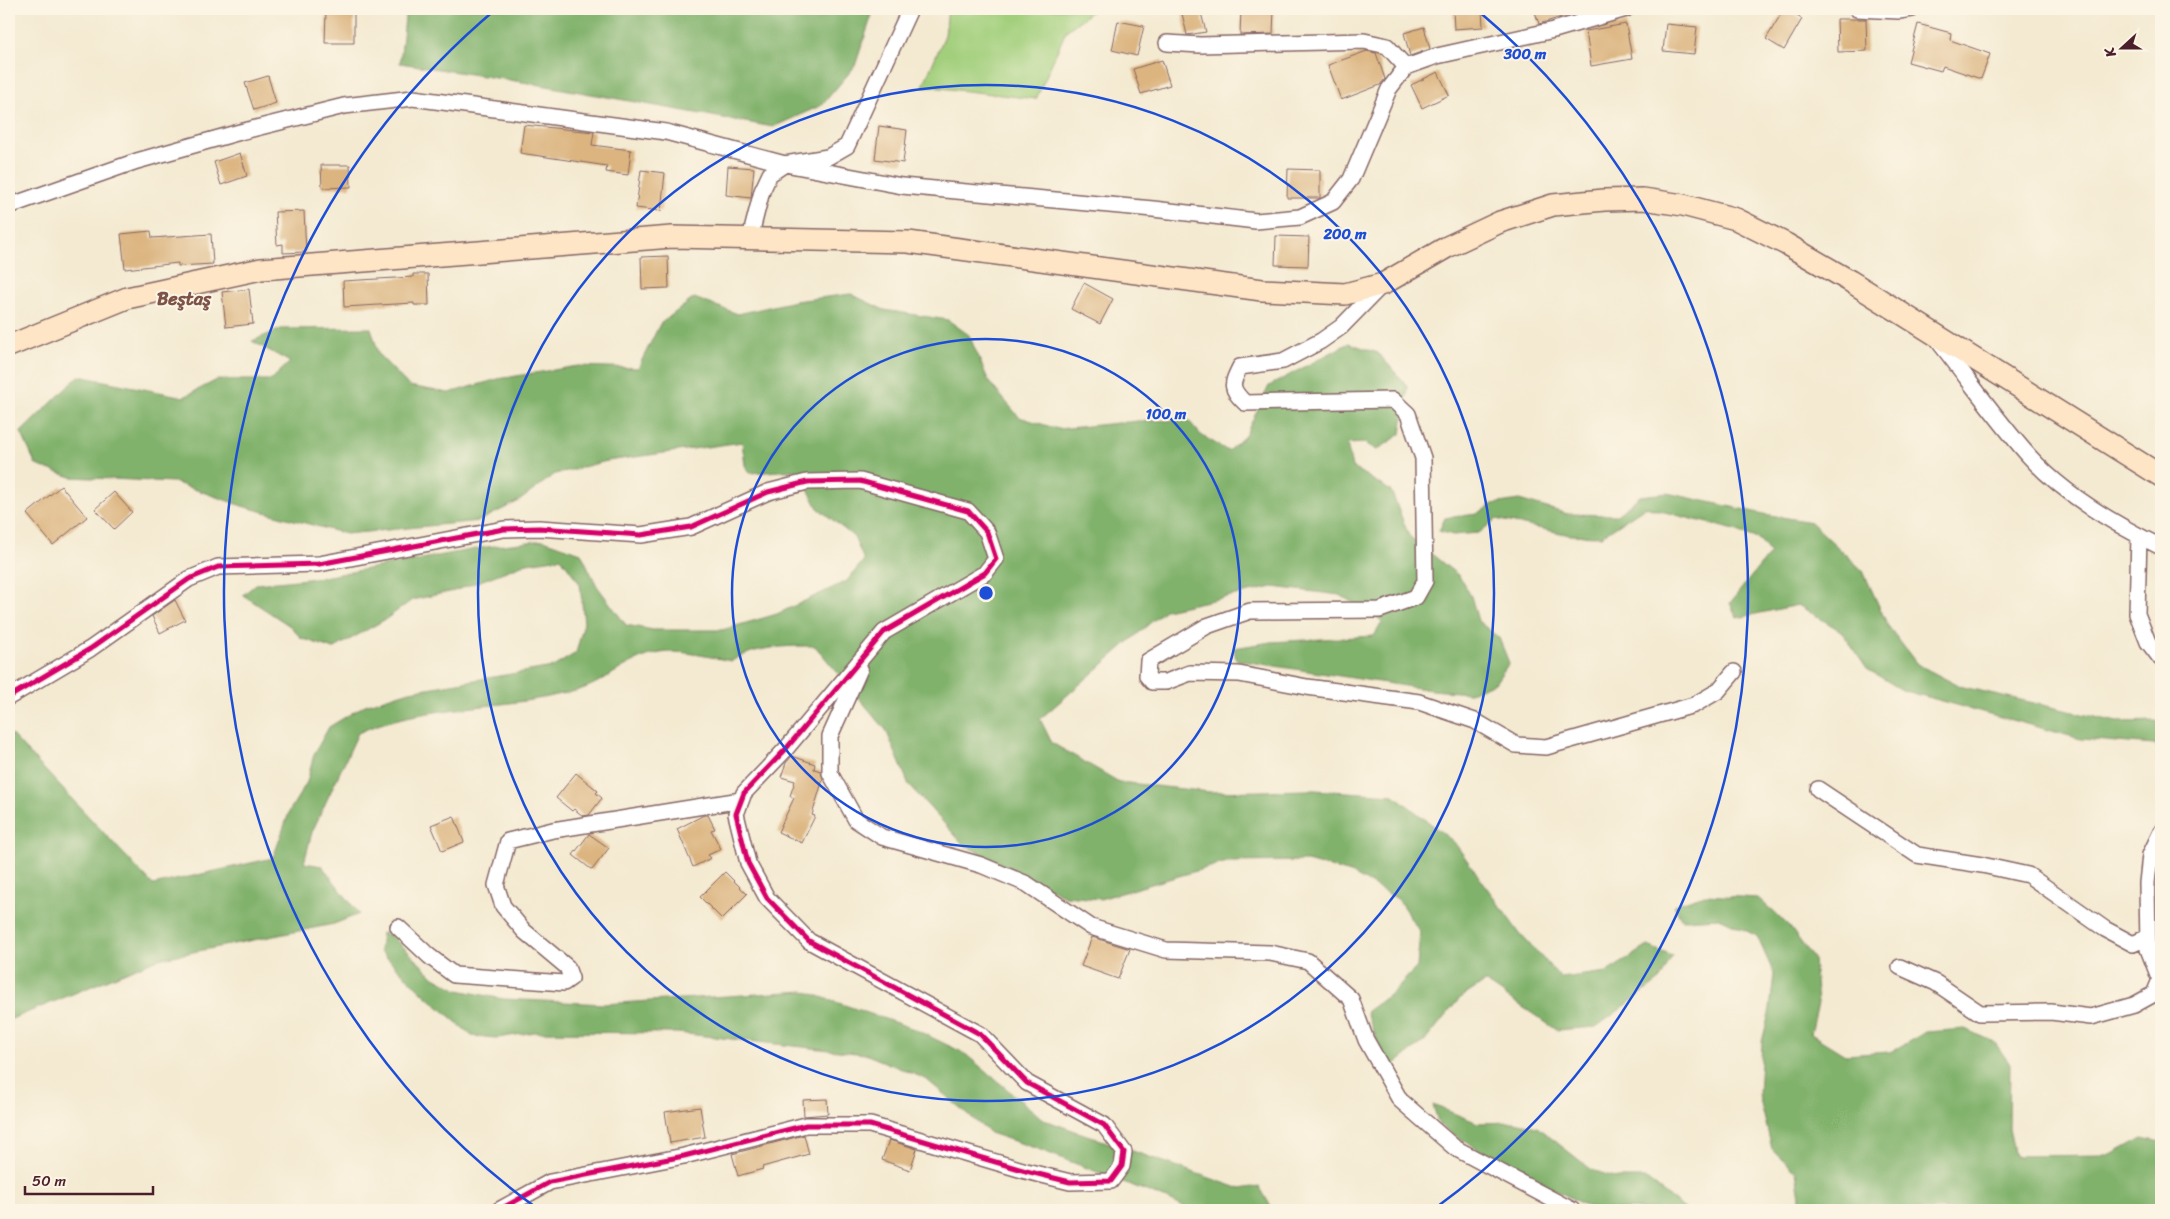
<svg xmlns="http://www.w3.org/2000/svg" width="2170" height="1219" viewBox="0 0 2170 1219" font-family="Sriracha,sans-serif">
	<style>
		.green { fill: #a2cf7c; stroke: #767754 }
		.forest { fill: #81b26c; stroke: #66684c }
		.building { fill: #dbb47f }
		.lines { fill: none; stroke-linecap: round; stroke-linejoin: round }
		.street-casing { stroke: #866665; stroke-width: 18 }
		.secondary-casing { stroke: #866665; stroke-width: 24 }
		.street { stroke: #fff; stroke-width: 15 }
		.secondary { stroke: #fde5c5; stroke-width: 21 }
		.cycleway-casing { stroke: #fcf5e5; stroke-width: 8 }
		.cycleway { stroke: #d6006c; stroke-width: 5 }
		.ring { fill: none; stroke: #1d4ed8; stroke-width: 2.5 }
		.labels { text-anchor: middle; stroke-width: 4; stroke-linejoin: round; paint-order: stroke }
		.quarter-label { font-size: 18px; font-weight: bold; fill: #7d5348; stroke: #fcf5e5 }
		.centre { fill: #1d4ed8; stroke: #fcf5e5; stroke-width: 2.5 }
		.ring-label { font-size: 15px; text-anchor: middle; font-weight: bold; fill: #1d4ed8; stroke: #fcf5e5; stroke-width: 4; stroke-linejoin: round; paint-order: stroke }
	</style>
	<rect width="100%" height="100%" fill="#fcf5e5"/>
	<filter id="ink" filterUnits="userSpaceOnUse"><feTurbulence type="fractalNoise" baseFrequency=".02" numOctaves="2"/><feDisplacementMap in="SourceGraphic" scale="10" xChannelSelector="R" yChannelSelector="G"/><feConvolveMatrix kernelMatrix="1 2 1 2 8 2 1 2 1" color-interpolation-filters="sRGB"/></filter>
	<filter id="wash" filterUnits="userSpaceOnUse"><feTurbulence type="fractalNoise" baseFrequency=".0096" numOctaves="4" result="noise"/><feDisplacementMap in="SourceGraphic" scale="20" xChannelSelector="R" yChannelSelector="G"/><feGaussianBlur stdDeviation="1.12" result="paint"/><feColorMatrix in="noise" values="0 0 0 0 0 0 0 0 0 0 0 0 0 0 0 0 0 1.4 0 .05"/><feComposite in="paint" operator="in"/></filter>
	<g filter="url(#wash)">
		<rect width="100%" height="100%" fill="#f4ead2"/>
		<path class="green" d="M 948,9 L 1095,9 L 1066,31 L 1036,99 L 923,86 L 945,35 Z"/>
		<path class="forest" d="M 406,9 L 874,9 L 855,66 L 822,105 L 773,127 L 541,85 L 400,63 Z
			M 851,294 L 884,310 L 948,320 L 969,335 L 989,382 L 1019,417 L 1058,429 L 1138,421 L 1188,420 L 1201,435 L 1228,451 L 1245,436 L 1269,386 L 1349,343 L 1378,353 L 1408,387 L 1401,434 L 1377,450 L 1365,443 L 1347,444 L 1352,467 L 1391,491 L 1409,536 L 1459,576 L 1471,596 L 1478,621 L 1499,638 L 1509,663 L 1495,683 L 1470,693 L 1431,690 L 1236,660 L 1234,648 L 1271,642 L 1374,636 L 1383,621 L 1340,595 L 1273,587 L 1165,610 L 1040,719 L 1052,743 L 1119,782 L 1210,792 L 1314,790 L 1394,795 L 1454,842 L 1520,934 L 1561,978 L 1607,972 L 1648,946 L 1672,956 L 1660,980 L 1596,1027 L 1557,1030 L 1485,982 L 1459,999 L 1425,1041 L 1391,1067 L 1381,1050 L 1366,1012 L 1392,993 L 1417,967 L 1420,932 L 1398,899 L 1351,873 L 1307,861 L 1227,862 L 1100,899 L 1065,896 L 964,845 L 909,785 L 886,730 L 815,646 C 788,646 755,646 732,661 C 712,658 681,649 660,653 C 628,658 609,680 582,689 C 571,693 559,694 548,697 C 489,709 412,707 358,733 L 312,832 L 304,863 L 322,866 L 359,914 L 334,924 L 158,959 L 9,1020 L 9,732 L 153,885 L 273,858 L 290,810 L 307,782 L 314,754 L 329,727 L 365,705 L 410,691 L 553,667 L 576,653 L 584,623 L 580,584 L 561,558 L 527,563 L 454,591 L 412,600 L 386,619 L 333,649 L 301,638 L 290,626 L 243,595 L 256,584 L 318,578 L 487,547 L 544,540 L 581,553 L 597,586 L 626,625 L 653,630 L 722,630 L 777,614 L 847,581 L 864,560 L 854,537 L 818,508 L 798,470 L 749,473 L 745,465 L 742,442 L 607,461 L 555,474 L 519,501 L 479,521 L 346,534 L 242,506 L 174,482 L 71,477 L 36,465 L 21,432 L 79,376 L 184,397 L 217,380 L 271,380 L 290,362 L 252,341 L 281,329 L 371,328 L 379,355 L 409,386 L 449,393 L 498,379 L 578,366 L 638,368 L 660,324 L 694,298 L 738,314 L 795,301 Z
			M 1667,493 L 1764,514 L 1811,522 L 1863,571 L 1888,626 L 1917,664 L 1959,686 L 2117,722 L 2161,721 L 2161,751 L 2154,745 L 2081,739 L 1902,690 L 1867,669 L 1841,631 L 1798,605 L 1737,618 L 1730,603 L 1770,553 L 1760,540 L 1735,530 L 1645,507 L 1601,536 L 1570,535 L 1496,519 L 1479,533 L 1453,535 L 1439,531 L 1445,518 L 1477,514 L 1493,504 L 1519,500 L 1568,514 L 1617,515 L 1640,496 Z
			M 1705,895 L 1758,898 L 1789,926 L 1814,960 L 1818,1003 L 1811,1034 L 1845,1055 L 1890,1052 L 1926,1032 L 1965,1029 L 1995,1043 L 2010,1064 L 2009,1129 L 2015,1156 L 2111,1155 L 2142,1138 L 2161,1142 L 2161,1210 L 1797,1210 L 1800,1197 L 1796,1172 L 1772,1149 L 1759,1095 L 1762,1042 L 1770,1009 L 1774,974 L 1757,936 L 1720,918 L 1682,920 L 1674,905 Z
			M 382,933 L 392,936 L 434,977 L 458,990 L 503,999 L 604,1004 L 804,991 L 914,1029 L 964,1053 L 1044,1120 L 1241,1189 L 1259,1186 L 1273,1210 L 1190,1210 L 1167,1199 L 1038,1149 L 990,1133 L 926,1079 L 865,1054 L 678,1033 L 535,1032 L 497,1038 L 472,1036 L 424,994 L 380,951 Z
			M 1433,1105 L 1478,1123 L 1515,1122 L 1537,1127 L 1592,1170 L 1617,1178 L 1645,1178 L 1686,1210 L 1592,1209 L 1481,1151 L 1439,1125 Z"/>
		<g id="blocks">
			<path class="building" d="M 1181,9 L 1200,9 L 1206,32 L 1187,35 Z
				M 1241,9 L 1274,9 L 1273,34 L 1240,35 Z
				M 1453,9 L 1482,9 L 1483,27 L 1454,29 Z
				M 1534,9 L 1580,9 L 1581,11 L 1539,24 Z
				M 1784,9 L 1802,19 L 1784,50 L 1766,39 Z
				M 326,10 L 354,10 L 354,43 L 325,43 Z
				M 1837,19 L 1866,19 L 1867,51 L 1838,52 Z
				M 1118,21 L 1144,26 L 1137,56 L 1112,50 Z
				M 1626,24 L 1632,59 L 1591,66 L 1586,31 Z
				M 1666,24 L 1697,27 L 1694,54 L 1663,51 Z
				M 1918,24 L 1951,33 L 1950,40 L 1990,54 L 1981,79 L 1943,66 L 1941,71 L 1908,62 Z
				M 1424,27 L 1430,49 L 1410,56 L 1404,33 Z
				M 1367,51 L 1376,53 L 1385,79 L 1380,85 L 1341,100 L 1328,65 Z
				M 1162,60 L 1170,85 L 1141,94 L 1133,69 Z
				M 1438,72 L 1449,95 L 1422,108 L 1411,85 Z
				M 268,76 L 276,103 L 254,110 L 245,83 Z
				M 524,125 L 594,132 L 592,145 L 631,150 L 628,175 L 606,172 L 607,166 L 520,153 Z
				M 879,126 L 907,130 L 903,163 L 875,159 Z
				M 240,153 L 247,176 L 221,185 L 214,162 Z
				M 321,165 L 350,165 L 351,187 L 322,188 Z
				M 728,166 L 754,168 L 751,198 L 726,195 Z
				M 1288,169 L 1320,170 L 1320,198 L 1287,198 Z
				M 641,170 L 665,173 L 661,211 L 636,208 Z
				M 304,211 L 306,252 L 283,253 L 283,244 L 277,245 L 275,212 Z
				M 151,231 L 152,238 L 211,234 L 213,264 L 178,266 L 178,263 L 125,269 L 121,234 Z
				M 1276,236 L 1309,237 L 1308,266 L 1275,265 Z
				M 668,256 L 669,288 L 642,289 L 641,257 Z
				M 413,274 L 428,274 L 429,305 L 414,305 L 414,303 L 344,307 L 343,281 L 413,277 Z
				M 1084,283 L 1113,299 L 1100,324 L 1071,309 Z
				M 249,289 L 253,324 L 226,327 L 222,292 Z
				M 61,486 L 87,517 L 53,545 L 27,514 Z
				M 114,492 L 132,512 L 114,529 L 95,509 Z
				M 175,600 L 185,620 L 160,633 L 152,616 Z
				M 792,756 L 815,764 L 814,769 L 821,771 L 823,779 L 812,815 L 815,816 L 802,843 L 778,832 L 794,798 L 790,796 L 795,781 L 781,777 L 786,763 Z
				M 576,773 L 598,791 L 596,793 L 602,798 L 589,815 L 583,816 L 574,809 L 572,811 L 556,798 Z
				M 704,815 L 708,815 L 715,829 L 711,830 L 721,849 L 708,855 L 711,858 L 693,867 L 677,829 Z
				M 454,816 L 464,842 L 442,851 L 431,825 Z
				M 589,834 L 609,848 L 592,870 L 573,855 Z
				M 725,872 L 747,894 L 722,919 L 700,897 Z
				M 1092,937 L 1130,949 L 1118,979 L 1081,966 Z
				M 827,1099 L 828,1114 L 804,1116 L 803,1100 Z
				M 700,1107 L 705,1137 L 670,1143 L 665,1112 Z
				M 804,1135 L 809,1154 L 762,1167 L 763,1169 L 738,1176 L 732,1154 Z
				M 889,1140 L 917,1149 L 910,1170 L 882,1160 Z"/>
		</g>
	</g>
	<g filter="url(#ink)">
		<use href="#blocks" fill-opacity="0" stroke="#866665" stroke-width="1"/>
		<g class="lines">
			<g class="street-casing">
				<path id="street" d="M 1857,9 L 1899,11 L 1912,9
					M 1167,43 L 1200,45 L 1364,41 L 1387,46 L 1406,67
					M 9,206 L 137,161 L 240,132 L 344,106 L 413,98 L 666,132 L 785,164 L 902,186 L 1153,209 L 1256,221 L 1300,217 L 1333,202 L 1351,179 L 1389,89 L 1406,67 L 1437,56 L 1554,30 L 1626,9
					M 750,238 L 762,191 L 770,174 L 785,164 L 828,157 L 847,146 L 910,9
					M 1382,285 L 1341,327 L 1321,341 L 1283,361 L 1240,367 C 1231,385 1230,388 1245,403 L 1393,400 L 1408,414 L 1423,458 L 1425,581 L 1416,597 L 1380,610 L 1250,611 L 1207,626 L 1148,661 L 1147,676 L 1152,682 L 1166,682 L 1190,673 L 1239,674 L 1307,687 L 1419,702 L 1475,721 L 1516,745 L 1546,747 L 1694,705 L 1718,691 L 1734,672
					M 1939,342 C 1969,380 1997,420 2029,456 C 2064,495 2114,524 2161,547
					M 2139,536 L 2137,614 L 2148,642 L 2161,659
					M 860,669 L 830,736 L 830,773 L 856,820 L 882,837 L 981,865 L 1027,884 L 1091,927 L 1166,950 L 1270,953 L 1308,961 L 1351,999 L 1366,1040 L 1400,1100 L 1455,1148 L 1572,1210
					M 9,697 L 90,649 L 189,579 L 218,567 L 319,564 L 504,529 L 539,528 L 641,535 L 691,527 L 768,492 L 807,482 L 860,481 L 968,511 L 987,532 L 996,559 L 985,573 L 884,632 L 785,750 L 744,793 L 736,814 L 748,863 L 767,898 L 809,941 L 980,1034 L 1027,1083 L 1104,1125 L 1124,1152 L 1122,1166 L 1111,1181 L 1070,1182 L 1026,1171 L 870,1125 L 806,1125 L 684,1156 L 550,1182 L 499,1210
					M 1818,789 L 1917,855 L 1982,865 L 2028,875 L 2105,929 L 2133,944 L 2148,937
					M 398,927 L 429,956 L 454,975 L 564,983 L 571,978 L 567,967 L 524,931 L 503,906 L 496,885 L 508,841 L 553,830 L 741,800
					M 1900,967 L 1936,983 L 1980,1013 L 2051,1012 L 2091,1017 L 2134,1005 L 2154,994 L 2160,980 L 2148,949 L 2147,883 L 2150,855 L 2161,832"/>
			</g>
			<g class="secondary-casing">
				<path id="secondary" d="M 9,346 L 127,298 L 261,269 L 672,237 L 908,242 L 1262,290 L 1345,294 L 1383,284 L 1447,247 L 1500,222 L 1553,205 L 1604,200 L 1643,199 L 1683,205 L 1736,219 L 1786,244 L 1850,281 L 2161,476"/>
			</g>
			<use href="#street" class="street"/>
			<use href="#secondary" class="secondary"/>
			<g class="cycleway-casing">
				<path id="cycleway" d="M 9,697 L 90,649 L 189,579 L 218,567 L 319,564 L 504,529 L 539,528 L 641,535 L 691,527 L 768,492 L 807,482 L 860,481 L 968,511 L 987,532 L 996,559 L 985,573 L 884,632 L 785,750 L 744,793 L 736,814 L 748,863 L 767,898 L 809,941 L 980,1034 L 1027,1083 L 1104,1125 L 1124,1152 L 1122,1166 L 1111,1181 L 1070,1182 L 1026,1171 L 870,1125 L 806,1125 L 684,1156 L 550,1182 L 499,1210"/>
			</g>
			<use href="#cycleway" class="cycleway"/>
		</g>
	</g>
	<g class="ring">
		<circle cx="986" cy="593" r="254"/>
		<circle cx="986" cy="593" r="508"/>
		<path d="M538 1209A762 762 0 0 1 496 9M1476 9A762 762 0 0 1 1434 1209"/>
	</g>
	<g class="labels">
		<g class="quarter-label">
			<text x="184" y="305">Beştaş</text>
		</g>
	</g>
	<circle cx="986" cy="593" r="8" class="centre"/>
	<g class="ring-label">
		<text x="1525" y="59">300 m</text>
		<text x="1345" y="239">200 m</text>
		<text x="1166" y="419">100 m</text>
	</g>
	<rect width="2170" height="1219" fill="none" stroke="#fcf5e5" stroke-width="30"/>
	<g transform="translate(2122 48) rotate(249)" stroke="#fcf5e5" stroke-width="4" paint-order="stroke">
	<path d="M0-4L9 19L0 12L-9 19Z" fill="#4a1f2b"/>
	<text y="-8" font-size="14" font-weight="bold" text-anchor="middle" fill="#4a1f2b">K</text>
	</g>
	<path d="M25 1186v8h128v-8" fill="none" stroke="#4a1f2b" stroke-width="2.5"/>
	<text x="32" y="1186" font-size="15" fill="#4a1f2b" stroke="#fcf5e5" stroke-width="4" paint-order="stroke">50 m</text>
</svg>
